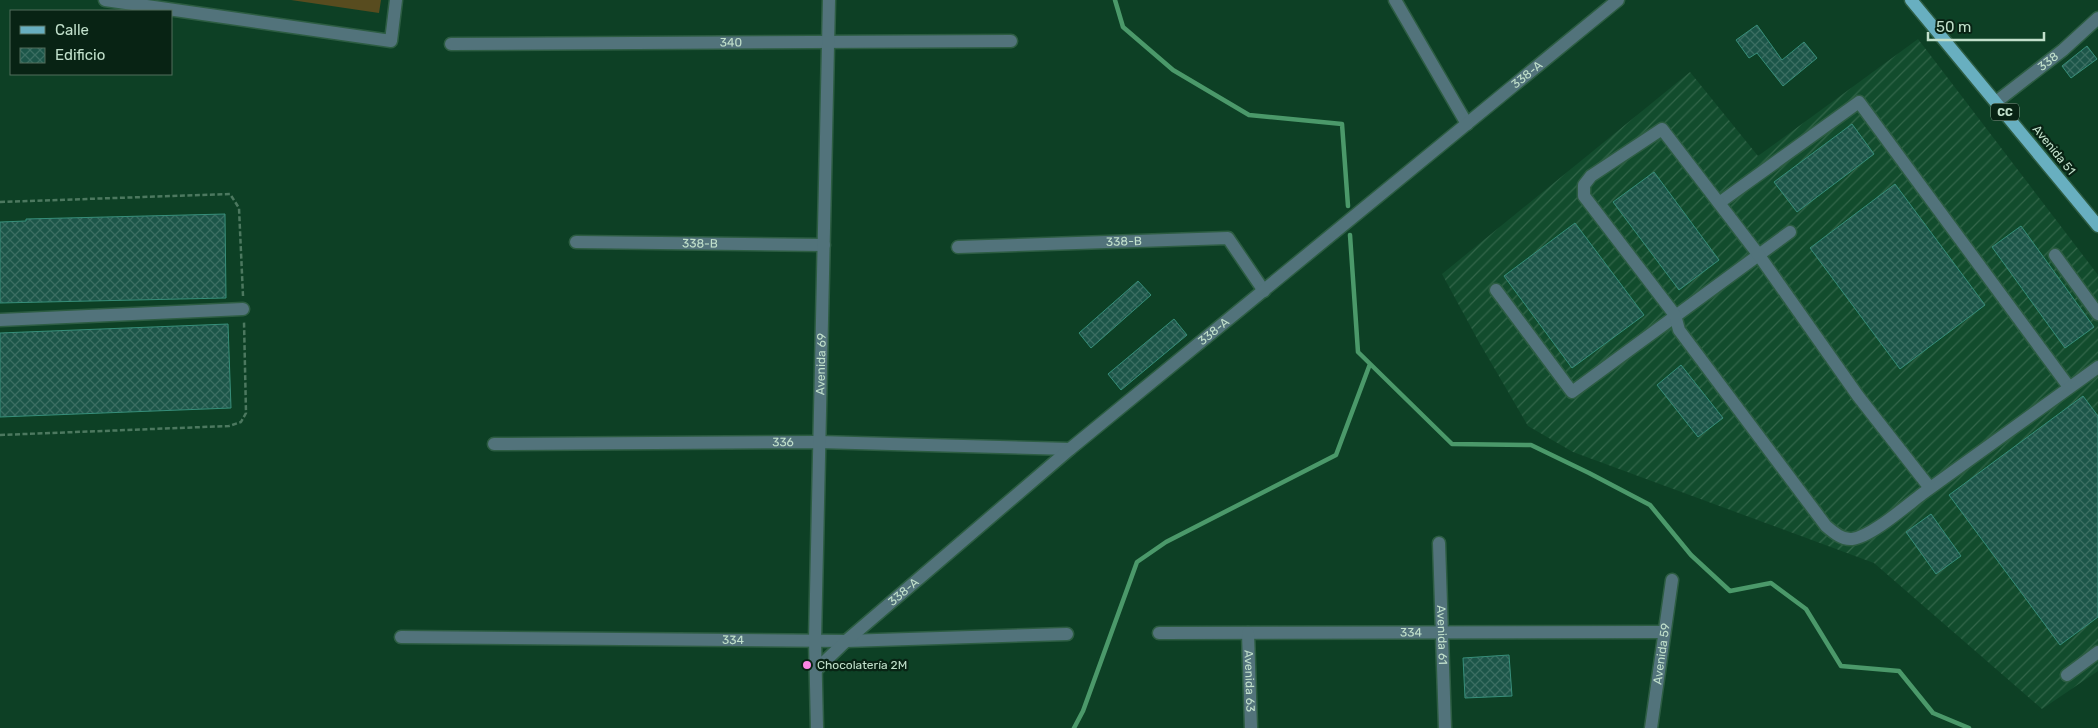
<svg xmlns="http://www.w3.org/2000/svg" width="2098" height="728" viewBox="0 0 2098 728" font-family="Rubik,sans-serif">
	<style>
		.industrial { fill: url(#industrial-furrows) }
		.green { fill: #584c1f }
		.lines { fill: none; stroke-linecap: round; stroke-linejoin: round }
		.stream { stroke: #4b996a; stroke-width: 4.5 }
		.building { fill: url(#building-cross-hatch); stroke: #378e7a }
		.minor-casing { stroke: #2d5d43; stroke-width: 15 }
		.major-casing { stroke: #2d5d43; stroke-width: 15 }
		.path { stroke: #4c785f; stroke-width: 2.5; stroke-dasharray: 5 2.5; stroke-linecap: butt }
		.minor { stroke: #52737b; stroke-width: 12 }
		.major { stroke: #68afc0; stroke-width: 12 }
		.poi-dot { fill: #fc86e4; stroke: #082314; stroke-width: 2 }
		.labels { text-anchor: middle; stroke-width: 4.5; stroke-linejoin: round; paint-order: stroke }
		.shield { fill: #082314; stroke: #8aa794; stroke-width: 1 }
		.shield-label { font-size: 11px; font-weight: bold; fill: #c1e0cb }
		.street-label { font-size: 12px; fill: #c1e0cb; stroke: #082314 }
		.poi-label { font-size: 12px; fill: #c1e0cb; stroke: #082314; text-anchor: start }
	</style>
	<defs>
		<pattern id="industrial-furrows" width="10" height="10" patternUnits="userSpaceOnUse" patternTransform="scale(1.25)"><rect width="10" height="10" fill="#124c2d"/><path d="M-1 1l2-2M0 10L10 0M9 11l2-2" fill="none" stroke="#33664a"/></pattern>
		<pattern id="building-cross-hatch" width="8" height="8" patternUnits="userSpaceOnUse" patternTransform="scale(1.25)"><rect width="8" height="8" fill="#1c5649"/><path d="M0 0l8 8M0 8l8-8" fill="none" stroke="#3b6e62"/></pattern>
	</defs>
	<rect width="100%" height="100%" fill="#0d4025"/>
	<path class="industrial" d="M 1918,39 L 2098,275 L 2098,671 L 2042,709 L 1874,563 L 1573,452 L 1528,426 L 1479,342 L 1442,274 L 1690,72 L 1758,156 Z"/>
	<path class="green" d="M 291,0 L 381,0 L 379,13 Z"/>
	<g class="lines">
		<path class="stream" d="M 1115,0 L 1123,27 L 1173,70 L 1249,115 L 1342,124 L 1348,206
			M 1350,235 L 1358,352 L 1452,444 L 1531,445 L 1589,473 L 1650,505 L 1691,555 L 1730,591 L 1771,583 L 1806,609 L 1841,666 L 1899,671 L 1933,713 L 1969,728
			M 1074,728 L 1083,711 L 1137,562 L 1166,542 L 1336,455 L 1370,364"/>
	</g>
	<path class="building" d="M 1757,25 L 1782,60 L 1804,42 L 1817,58 L 1783,86 L 1757,53 L 1749,58 L 1736,40 Z
		M 2087,46 L 2097,59 L 2071,78 L 2062,66 Z
		M 1852,124 L 1874,154 L 1797,212 L 1774,182 Z
		M 1654,172 L 1719,260 L 1679,290 L 1613,202 Z
		M 1895,184 L 1985,305 L 1900,369 L 1810,248 Z
		M 225,214 L 226,298 L 0,303 L 0,222 L 26,221 L 26,219 Z
		M 1575,223 L 1644,315 L 1572,368 L 1504,276 Z
		M 2021,226 L 2094,327 L 2065,348 L 1992,247 Z
		M 1138,281 L 1151,295 L 1091,348 L 1079,333 Z
		M 1174,319 L 1187,335 L 1121,390 L 1108,374 Z
		M 228,324 L 231,408 L 0,417 L 0,333 Z
		M 1681,365 L 1723,418 L 1698,437 L 1657,385 Z
		M 2083,396 L 2098,416 L 2098,617 L 2060,645 L 1949,495 Z
		M 1931,514 L 1961,556 L 1936,574 L 1906,532 Z
		M 1509,655 L 1512,696 L 1465,698 L 1463,658 Z"/>
	<g class="lines">
		<g class="minor-casing">
			<g id="minor">
				<path d="M 105,0 L 391,41 L 396,0"/>
				<path d="M 1395,0 L 1467,124"/>
				<path id="s1" d="M 451,44 L 1011,41"/>
				<path id="s2" d="M 1996,102 L 2063,50 L 2098,18"/>
				<path d="M 1719,203 L 1859,102 L 2069,387"/>
				<path id="s3" d="M 576,242 L 824,245"/>
				<path id="s4" d="M 958,247 L 1228,238 L 1264,291"/>
				<path d="M 2055,255 L 2098,314"/>
				<path d="M 1496,290 L 1572,392 L 1790,232"/>
				<path d="M 0,320 L 243,309"/>
				<path id="s5" d="M 494,444 L 819,442 L 1070,449"/>
				<path d="M 1930,488 L 1858,396 L 1758,254 L 1662,129 L 1591,176 L 1584,185 L 1584,196 L 1675,315 L 1679,330 L 1826,526 C 1833,532 1842,540 1852,539 C 1871,537 1906,506 1922,494 C 1981,452 2039,409 2098,367"/>
				<path id="s6" d="M 1439,543 L 1445,728"/>
				<path id="s7" d="M 1159,633 L 1664,632"/>
				<path id="s8" d="M 1248,633 L 1251,728"/>
				<path id="s9" d="M 401,637 L 846,641 L 1067,634"/>
				<path id="s10" d="M 817,669 L 846,641 L 1070,449 L 1618,0"/>
				<path d="M 2067,675 L 2098,652"/>
				<path id="s11" d="M 817,728 L 815,640 L 829,0"/>
				<path id="s12" d="M 1651,728 L 1672,580"/>
			</g>
		</g>
		<g class="major-casing">
			<path id="major" d="M 1911,0 L 2098,226"/>
		</g>
		<path class="path" d="M 0,202 L 230,194 L 239,208 L 243,296
			M 0,435 L 229,426 L 241,422 L 246,413 L 244,322"/>
		<use href="#minor" class="minor"/>
		<use href="#major" class="major"/>
	</g>
	<circle class="poi-dot" cx="807" cy="665" r="5"/>
	<g class="labels">
		<rect class="shield" x="1991" y="103.5" width="28" height="17" rx="4"/>
		<g class="shield-label">
			<text x="2005" y="116">CC</text>
		</g>
		<g class="street-label">
			<text dy="4" stroke="none"><textPath href="#s1" startOffset="280">340</textPath></text>
			<text dy="4" stroke="none"><textPath href="#s2" startOffset="66">338</textPath></text>
			<text dy="4" stroke="none"><textPath href="#s10" startOffset="926">338-A</textPath></text>
			<text transform="translate(2054 150) rotate(51)" y="4">Avenida 51</text>
			<text dy="4" stroke="none"><textPath href="#s4" startOffset="166">338-B</textPath></text>
			<text dy="4" stroke="none"><textPath href="#s3" startOffset="124">338-B</textPath></text>
			<text dy="4" stroke="none"><textPath href="#s10" startOffset="521">338-A</textPath></text>
			<text dy="4" stroke="none"><textPath href="#s11" startOffset="364">Avenida 69</textPath></text>
			<text dy="4" stroke="none"><textPath href="#s5" startOffset="289">336</textPath></text>
			<text dy="4" stroke="none"><textPath href="#s10" startOffset="116">338-A</textPath></text>
			<text dy="4" stroke="none"><textPath href="#s7" startOffset="252">334</textPath></text>
			<text dy="4" stroke="none"><textPath href="#s6" startOffset="92">Avenida 61</textPath></text>
			<text dy="4" stroke="none"><textPath href="#s9" startOffset="332">334</textPath></text>
			<text dy="4" stroke="none"><textPath href="#s12" startOffset="75">Avenida 59</textPath></text>
			<text dy="4" stroke="none"><textPath href="#s8" startOffset="48">Avenida 63</textPath></text>
		</g>
		<g class="poi-label">
			<text x="817" y="669">Chocolatería 2M</text>
		</g>
	</g>
	<rect x="10" y="10" width="162" height="65" fill="#082314" stroke="#526f5d"/>
	<rect x="20" y="26" width="25" height="8" fill="#68afc0" stroke="#526f5d"/>
	<text x="55" y="35" font-size="15" fill="#c1e0cb">Calle</text>
	<rect x="20" y="48" width="25" height="15" fill="url(#building-cross-hatch)" stroke="#526f5d"/>
	<text x="55" y="60" font-size="15" fill="#c1e0cb">Edificio</text>
	<path d="M1928 32v8h116v-8" fill="none" stroke="#c1e0cb" stroke-width="2.5"/>
	<text x="1936" y="32" font-size="15" fill="#c1e0cb" stroke="#082314" stroke-width="4" paint-order="stroke">50 m</text>
</svg>
